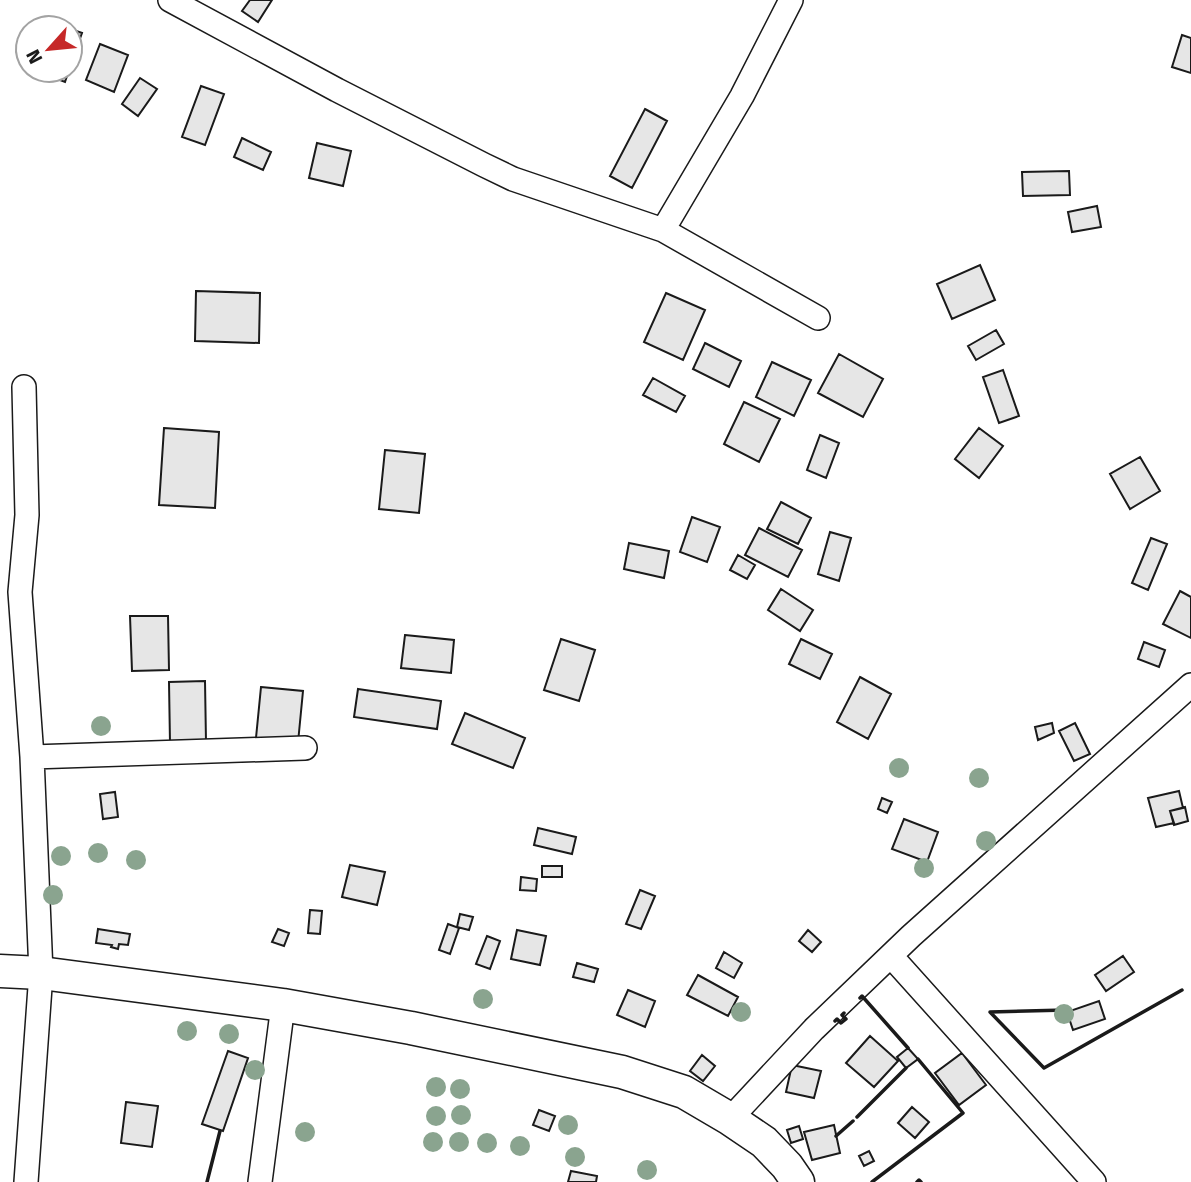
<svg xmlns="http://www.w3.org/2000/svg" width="1191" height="1182" viewBox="0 0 1191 1182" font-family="'Fira Sans',sans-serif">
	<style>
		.building { fill: #e6e6e6; stroke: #1a1a1a; stroke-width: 2 }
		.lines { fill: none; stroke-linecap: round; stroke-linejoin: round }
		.minor-casing { stroke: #1a1a1a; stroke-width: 26 }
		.secondary-casing { stroke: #1a1a1a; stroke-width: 35 }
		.minor { stroke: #fff; stroke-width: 23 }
		.secondary { stroke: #fff; stroke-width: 32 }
		.wall { stroke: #1a1a1a; stroke-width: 3.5 }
		.tree { fill: #8aa48f }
	</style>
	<rect width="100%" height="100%" fill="#fff"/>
	<path class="building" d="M 250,0 L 272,0 L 258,22 L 242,11 Z
		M 70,29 L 82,33 L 70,67 Z
		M 1182,35 L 1191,38 L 1191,73 L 1172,67 Z
		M 100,44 L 128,55 L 114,92 L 86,80 Z
		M 45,70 L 69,70 L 65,82 L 44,74 Z
		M 140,78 L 157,89 L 138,116 L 122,104 Z
		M 201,86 L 224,94 L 205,145 L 182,137 Z
		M 645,109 L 667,121 L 632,188 L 610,176 Z
		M 242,138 L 271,152 L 263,170 L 234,157 Z
		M 317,143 L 351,151 L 343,186 L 309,178 Z
		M 1069,171 L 1070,195 L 1023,196 L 1022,172 Z
		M 1097,206 L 1101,227 L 1072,232 L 1068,212 Z
		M 980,265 L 995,300 L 952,319 L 937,284 Z
		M 196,291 L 260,293 L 259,343 L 195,341 Z
		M 666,293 L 705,310 L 683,360 L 644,342 Z
		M 996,330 L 1004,344 L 976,360 L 968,346 Z
		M 705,343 L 741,361 L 729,387 L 693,369 Z
		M 839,354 L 883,379 L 863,417 L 818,393 Z
		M 772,362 L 811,380 L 794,416 L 756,397 Z
		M 1003,370 L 1019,416 L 999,423 L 983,377 Z
		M 653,378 L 685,396 L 676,412 L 643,395 Z
		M 744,402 L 780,419 L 759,462 L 724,444 Z
		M 164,428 L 219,432 L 215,508 L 159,505 Z
		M 979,428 L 1003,446 L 979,478 L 955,459 Z
		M 820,435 L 839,443 L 826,478 L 807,470 Z
		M 385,450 L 425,454 L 419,513 L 379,509 Z
		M 1140,457 L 1160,491 L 1130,509 L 1110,474 Z
		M 781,502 L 811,518 L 798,544 L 767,529 Z
		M 692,517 L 720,527 L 707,562 L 680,552 Z
		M 759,528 L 802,550 L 788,577 L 745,555 Z
		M 830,532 L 851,538 L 839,581 L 818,574 Z
		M 1151,538 L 1167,544 L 1148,590 L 1132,583 Z
		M 629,543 L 669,551 L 664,578 L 624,569 Z
		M 738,555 L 755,565 L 747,579 L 730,570 Z
		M 781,589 L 813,610 L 800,631 L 768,610 Z
		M 1180,591 L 1191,597 L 1191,638 L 1163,624 Z
		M 130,616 L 168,616 L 169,670 L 132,671 Z
		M 405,635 L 454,640 L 451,673 L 401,668 Z
		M 561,639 L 595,650 L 579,701 L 544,690 Z
		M 801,639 L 832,654 L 820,679 L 789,664 Z
		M 1144,642 L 1165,650 L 1159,667 L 1138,659 Z
		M 860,677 L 891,694 L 868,739 L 837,722 Z
		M 205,681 L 206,742 L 170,743 L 169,682 Z
		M 261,687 L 303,691 L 297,753 L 255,748 Z
		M 358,689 L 441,701 L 437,729 L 354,717 Z
		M 465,713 L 525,738 L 513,768 L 452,744 Z
		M 1052,723 L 1054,733 L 1038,740 L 1035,727 Z
		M 1075,723 L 1090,754 L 1074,761 L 1059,731 Z
		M 1179,791 L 1183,808 L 1170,811 L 1174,823 L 1156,827 L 1148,798 Z
		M 115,792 L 118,817 L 103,819 L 100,794 Z
		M 882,798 L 892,802 L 887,813 L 878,809 Z
		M 1185,807 L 1188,821 L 1174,825 L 1170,811 Z
		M 904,819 L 938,832 L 927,862 L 892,849 Z
		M 538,828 L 576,837 L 572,854 L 534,845 Z
		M 350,865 L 385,872 L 377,905 L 342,897 Z
		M 542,866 L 562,866 L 562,877 L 542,877 Z
		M 521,877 L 537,879 L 536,891 L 520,890 Z
		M 640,890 L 655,896 L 641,929 L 626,924 Z
		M 310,910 L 322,911 L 320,934 L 308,933 Z
		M 460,914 L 473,917 L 469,930 L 457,927 Z
		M 448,924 L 459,928 L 450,954 L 439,950 Z
		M 98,929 L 130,934 L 128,945 L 119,944 L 118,949 L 111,947 L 112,945 L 96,943 Z
		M 278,929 L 289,933 L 284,946 L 272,942 Z
		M 517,930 L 546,936 L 540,965 L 511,959 Z
		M 808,930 L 821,942 L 812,952 L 799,941 Z
		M 487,936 L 500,941 L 490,969 L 476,964 Z
		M 724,952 L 742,963 L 734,978 L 716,968 Z
		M 1123,956 L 1134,972 L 1106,991 L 1095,975 Z
		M 577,963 L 598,969 L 594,982 L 573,977 Z
		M 698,975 L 738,997 L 728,1016 L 687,995 Z
		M 628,990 L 655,1001 L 645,1027 L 617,1015 Z
		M 1099,1001 L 1105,1019 L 1073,1030 L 1067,1012 Z
		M 870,1036 L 898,1061 L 874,1087 L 846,1063 Z
		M 908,1048 L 918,1059 L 906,1068 L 897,1057 Z
		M 228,1051 L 248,1058 L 223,1131 L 202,1124 Z
		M 962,1053 L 986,1085 L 959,1105 L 935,1073 Z
		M 702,1055 L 715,1066 L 703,1081 L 690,1071 Z
		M 792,1065 L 821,1071 L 814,1098 L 786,1092 Z
		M 126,1102 L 158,1106 L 152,1147 L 121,1143 Z
		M 912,1107 L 929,1122 L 915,1138 L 898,1123 Z
		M 539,1110 L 555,1116 L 549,1131 L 533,1125 Z
		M 834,1125 L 840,1153 L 812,1160 L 804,1132 Z
		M 799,1126 L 803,1139 L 791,1143 L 787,1130 Z
		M 869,1151 L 874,1161 L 864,1166 L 859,1156 Z
		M 571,1171 L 597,1176 L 596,1182 L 568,1182 Z"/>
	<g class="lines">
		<g class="minor-casing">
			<path id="minor" d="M 170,0 L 337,90 L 484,165 L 513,179 L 663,230 L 818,318
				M 663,230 L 742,96 L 791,0
				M 24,387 L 27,515 L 20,592 L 32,757 L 41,973 L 26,1182
				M 32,757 L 305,748
				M 891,956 L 1094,1182
				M 730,1119 L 814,1029 L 911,936 L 1191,685
				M 260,1182 L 283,1005"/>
		</g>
		<g class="secondary-casing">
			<path id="secondary" d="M 0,971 L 41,973 L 283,1005 L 411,1028 L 622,1072 L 684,1092 L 730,1119 L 764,1142 L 787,1166 L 798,1182"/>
		</g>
		<use href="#minor" class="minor"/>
		<use href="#secondary" class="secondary"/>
		<path class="wall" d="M 860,998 L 862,996 L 908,1048
			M 1067,1012 L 1066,1010 L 990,1012 L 1044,1068 L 1182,990
			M 835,1021 L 837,1019 L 841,1023 L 846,1019 L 842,1015 L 844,1013
			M 857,1117 L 906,1068
			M 836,1136 L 853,1121
			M 207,1182 L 220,1131
			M 872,1182 L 963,1113 L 918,1059
			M 917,1182 L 919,1180 L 921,1182"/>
	</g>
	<g class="tree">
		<circle cx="101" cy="726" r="10"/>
		<circle cx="899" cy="768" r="10"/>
		<circle cx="979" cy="778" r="10"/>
		<circle cx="986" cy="841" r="10"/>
		<circle cx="98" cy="853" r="10"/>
		<circle cx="61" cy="856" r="10"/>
		<circle cx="136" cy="860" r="10"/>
		<circle cx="924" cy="868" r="10"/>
		<circle cx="53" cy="895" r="10"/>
		<circle cx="483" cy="999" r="10"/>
		<circle cx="741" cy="1012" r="10"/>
		<circle cx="1064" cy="1014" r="10"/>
		<circle cx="187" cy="1031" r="10"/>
		<circle cx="229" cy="1034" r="10"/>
		<circle cx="255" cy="1070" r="10"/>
		<circle cx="436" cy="1087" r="10"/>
		<circle cx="460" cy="1089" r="10"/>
		<circle cx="461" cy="1115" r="10"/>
		<circle cx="436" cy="1116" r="10"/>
		<circle cx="568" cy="1125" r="10"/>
		<circle cx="305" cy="1132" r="10"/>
		<circle cx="433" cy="1142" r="10"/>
		<circle cx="459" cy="1142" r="10"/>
		<circle cx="487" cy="1143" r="10"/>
		<circle cx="520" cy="1146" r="10"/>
		<circle cx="575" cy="1157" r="10"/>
		<circle cx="647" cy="1170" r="10"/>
	</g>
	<g transform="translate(49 49) rotate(243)"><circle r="33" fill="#ffffff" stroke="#a3a3a3" stroke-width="2"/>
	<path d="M0-5L12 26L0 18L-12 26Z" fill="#c62828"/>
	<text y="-10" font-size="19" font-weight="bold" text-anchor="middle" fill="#1a1a1a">N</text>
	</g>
</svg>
